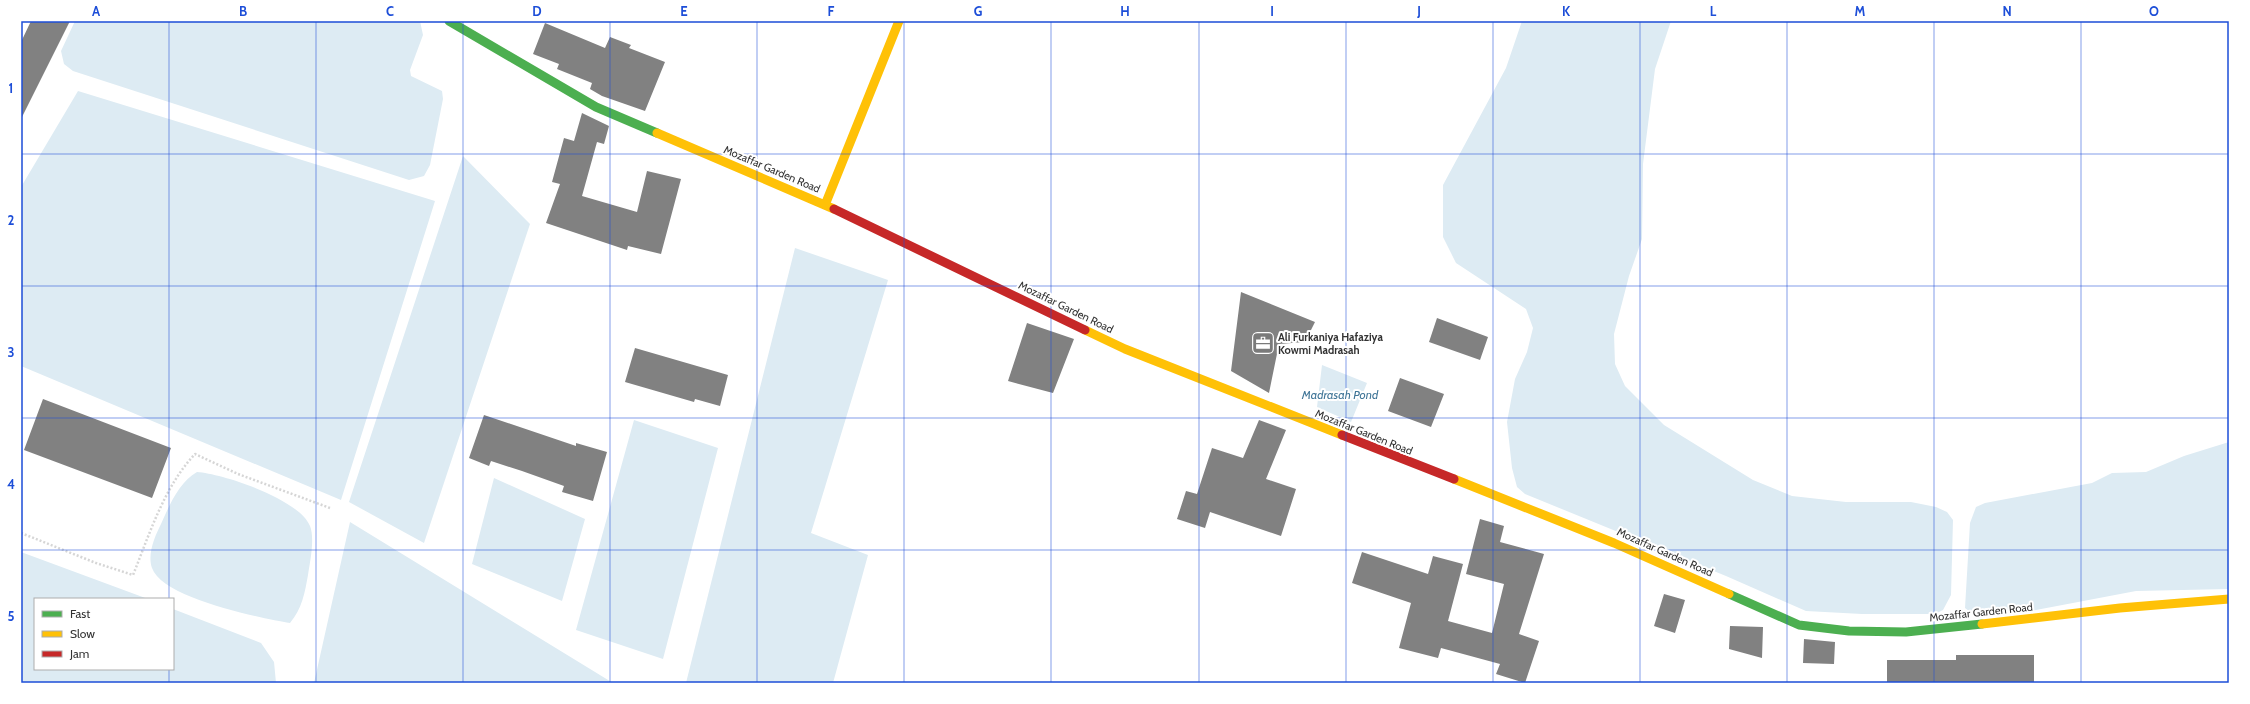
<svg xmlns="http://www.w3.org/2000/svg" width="2250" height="704" viewBox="0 0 2250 704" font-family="Cabin,sans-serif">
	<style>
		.water { fill: #ddebf3 }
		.building { fill: #818181 }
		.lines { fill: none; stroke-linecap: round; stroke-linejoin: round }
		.path { stroke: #d6d6d6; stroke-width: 2.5; stroke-dasharray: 2 2; stroke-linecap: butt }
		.fast { stroke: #4caf50; stroke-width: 9 }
		.slow { stroke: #ffc107; stroke-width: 9 }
		.jam { stroke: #c62828; stroke-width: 9 }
		.grid { fill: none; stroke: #1d4ed8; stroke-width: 1; stroke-opacity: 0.55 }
		.labels { text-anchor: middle; stroke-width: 4; stroke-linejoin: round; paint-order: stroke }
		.street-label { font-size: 11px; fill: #333; stroke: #fff }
		.poi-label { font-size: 11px; font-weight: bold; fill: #333; stroke: #fff; text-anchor: start }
		.water-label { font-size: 12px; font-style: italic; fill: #3f7597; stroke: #fff }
		.neatline { fill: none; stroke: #1d4ed8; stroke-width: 1.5 }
		.grid-label { font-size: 13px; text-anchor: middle; font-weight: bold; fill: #1d4ed8 }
	</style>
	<rect width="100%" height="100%" fill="#fff"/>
	<path class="water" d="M 75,21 L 420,21 L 423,35 L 410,70 L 411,76 L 442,91 L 443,99 L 430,165 L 424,176 L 409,180 L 73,71 L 64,64 L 61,51 Z
		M 1522,21 L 1671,21 L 1655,69 L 1643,164 L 1642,239 L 1629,276 L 1614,334 L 1615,364 L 1625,386 L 1664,425 L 1753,480 L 1792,496 L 1846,502 L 1911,502 L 1936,507 L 1947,512 L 1953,520 L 1951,595 L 1943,610 L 1935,614 L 1862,614 L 1806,611 L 1726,576 L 1525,494 L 1517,487 L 1512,468 L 1507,422 L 1515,379 L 1527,352 L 1533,328 L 1526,309 L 1456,263 L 1443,237 L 1443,185 L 1506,68 Z
		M 78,91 L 435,201 L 341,500 L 21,366 L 21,187 Z
		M 463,156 L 530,224 L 424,543 L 349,502 Z
		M 795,248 L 888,280 L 811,533 L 868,555 L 833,683 L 686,683 Z
		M 1322,365 L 1367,383 L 1351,422 L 1317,407 Z
		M 634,420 L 718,448 L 663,659 L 576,630 Z
		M 2229,442 L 2229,589 L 2136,591 L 2026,612 L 1974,615 L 1965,608 L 1970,523 L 1976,507 L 1985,503 L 2092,483 L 2112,473 L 2146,472 L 2184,456 Z
		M 197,472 C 224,474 299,499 310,526 C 315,538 310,562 308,575 C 305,592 302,609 290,623 C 260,618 162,598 152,568 C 147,554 155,536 161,524 C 169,506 179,482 197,472 Z
		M 494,478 L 585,519 L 562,601 L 472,564 Z
		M 350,522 L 613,683 L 314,683 Z
		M 21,552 L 148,599 L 35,599 L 35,669 L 173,669 L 173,609 L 261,643 L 274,662 L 276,683 L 21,683 Z"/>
	<path class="building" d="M 31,21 L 70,21 L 21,119 L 21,42 Z
		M 545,23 L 605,48 L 610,37 L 631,45 L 629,48 L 665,62 L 645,111 L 602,96 L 590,89 L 592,83 L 557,69 L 559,64 L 533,54 Z
		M 582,113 L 609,126 L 604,144 L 597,142 L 582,196 L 637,212 L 647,171 L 681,179 L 661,254 L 628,246 L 627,250 L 546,223 L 560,184 L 552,182 L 564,138 L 574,141 Z
		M 1241,292 L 1315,322 L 1305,342 L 1279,344 L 1269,393 L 1231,371 Z
		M 1437,318 L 1488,337 L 1480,360 L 1429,342 Z
		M 1027,323 L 1074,339 L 1053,393 L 1008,381 Z
		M 635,348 L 728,375 L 720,406 L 695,399 L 694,402 L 625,382 Z
		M 1400,378 L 1444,394 L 1431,427 L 1388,411 Z
		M 43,399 L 171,448 L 152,498 L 24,450 Z
		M 484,415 L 576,446 L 576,443 L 607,452 L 593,501 L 562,492 L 564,486 L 522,471 L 491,461 L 489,466 L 469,458 Z
		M 1259,420 L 1286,430 L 1266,479 L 1296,489 L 1281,536 L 1210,512 L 1205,528 L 1177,519 L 1186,491 L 1197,494 L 1212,448 L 1243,458 Z
		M 1480,519 L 1504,526 L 1500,542 L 1544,554 L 1519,634 L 1539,641 L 1525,683 L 1496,674 L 1500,664 L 1441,648 L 1438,658 L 1399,648 L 1411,603 L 1352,583 L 1362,552 L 1428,574 L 1433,556 L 1463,564 L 1448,621 L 1492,633 L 1504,584 L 1466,574 Z
		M 1664,594 L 1685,600 L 1675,633 L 1654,626 Z
		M 1730,626 L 1763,627 L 1762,658 L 1729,649 Z
		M 1804,639 L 1835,642 L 1834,664 L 1803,663 Z
		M 1956,655 L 2034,655 L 2034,683 L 1887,683 L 1887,660 L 1956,660 Z"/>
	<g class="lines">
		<path class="path" d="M 21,533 L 96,563 L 133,575 C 150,533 164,487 195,454 L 238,474 L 330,508"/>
		<path class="fast" d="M 449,21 L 596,107 L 657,133
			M 1729,594 L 1799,625 L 1849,631 L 1906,632 L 1982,624"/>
		<path class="slow" d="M 657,133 L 834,209
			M 825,205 L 899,21
			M 1085,330 L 1125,349 L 1342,435
			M 1454,479 L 1614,543 L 1729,594
			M 1982,624 L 2120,608 L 2229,599"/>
		<path class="jam" d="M 834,209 L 1085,330
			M 1342,435 L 1454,479"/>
	</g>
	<path class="grid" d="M 169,21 L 169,599M 316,21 L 316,683M 463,21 L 463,683M 610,21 L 610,683M 757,21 L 757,683M 904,21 L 904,683M 1051,21 L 1051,683M 1199,21 L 1199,683M 1346,21 L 1346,683M 1493,21 L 1493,683M 1640,21 L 1640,683M 1787,21 L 1787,683M 1934,21 L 1934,683M 2081,21 L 2081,683M 21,154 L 2229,154M 21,286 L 2229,286M 21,418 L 2229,418M 21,550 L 2229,550M 169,669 L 169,683"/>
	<defs>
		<g id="office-square" transform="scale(1.15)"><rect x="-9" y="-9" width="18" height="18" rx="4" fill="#7a7a7a" stroke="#fff"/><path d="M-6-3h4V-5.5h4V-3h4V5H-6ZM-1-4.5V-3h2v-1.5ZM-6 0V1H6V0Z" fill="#fff"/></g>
	</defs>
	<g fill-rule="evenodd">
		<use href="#office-square" x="1263" y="343"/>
	</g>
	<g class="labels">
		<g class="street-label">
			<text transform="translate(772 169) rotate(23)" y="4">Mozaffar Garden Road</text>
			<text transform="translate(1066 307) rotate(26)" y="4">Mozaffar Garden Road</text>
			<text transform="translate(1364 432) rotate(22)" y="4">Mozaffar Garden Road</text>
			<text transform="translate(1665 552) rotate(24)" y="4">Mozaffar Garden Road</text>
			<text transform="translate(1981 612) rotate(-6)" y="4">Mozaffar Garden Road</text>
		</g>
		<g class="poi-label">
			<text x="1278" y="341">Ali Furkaniya Hafaziya<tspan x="1278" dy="13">Kowmi Madrasah</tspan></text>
		</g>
		<g class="water-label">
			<text x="1340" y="399">Madrasah Pond</text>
		</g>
	</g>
	<rect width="2250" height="704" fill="none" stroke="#ffffff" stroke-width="44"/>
	<rect x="34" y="598" width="140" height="72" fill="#ffffff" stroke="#adadad"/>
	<rect x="42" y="611" width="20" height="6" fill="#4caf50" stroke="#adadad"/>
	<text x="70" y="618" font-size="12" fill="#333333">Fast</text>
	<rect x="42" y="631" width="20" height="6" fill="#ffc107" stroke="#adadad"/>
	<text x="70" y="638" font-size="12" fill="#333333">Slow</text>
	<rect x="42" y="651" width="20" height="6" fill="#c62828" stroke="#adadad"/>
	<text x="70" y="658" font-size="12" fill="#333333">Jam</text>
	<rect x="22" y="22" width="2206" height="660" class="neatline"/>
	<g class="grid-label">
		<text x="96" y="16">A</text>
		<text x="243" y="16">B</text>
		<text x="390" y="16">C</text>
		<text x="537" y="16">D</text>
		<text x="684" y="16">E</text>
		<text x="831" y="16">F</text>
		<text x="978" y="16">G</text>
		<text x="1125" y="16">H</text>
		<text x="1272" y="16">I</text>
		<text x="1419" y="16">J</text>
		<text x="1566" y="16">K</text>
		<text x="1713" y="16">L</text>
		<text x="1860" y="16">M</text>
		<text x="2007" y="16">N</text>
		<text x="2154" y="16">O</text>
		<text x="11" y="93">1</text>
		<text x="11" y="225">2</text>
		<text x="11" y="357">3</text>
		<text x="11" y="489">4</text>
		<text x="11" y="621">5</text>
	</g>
</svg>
